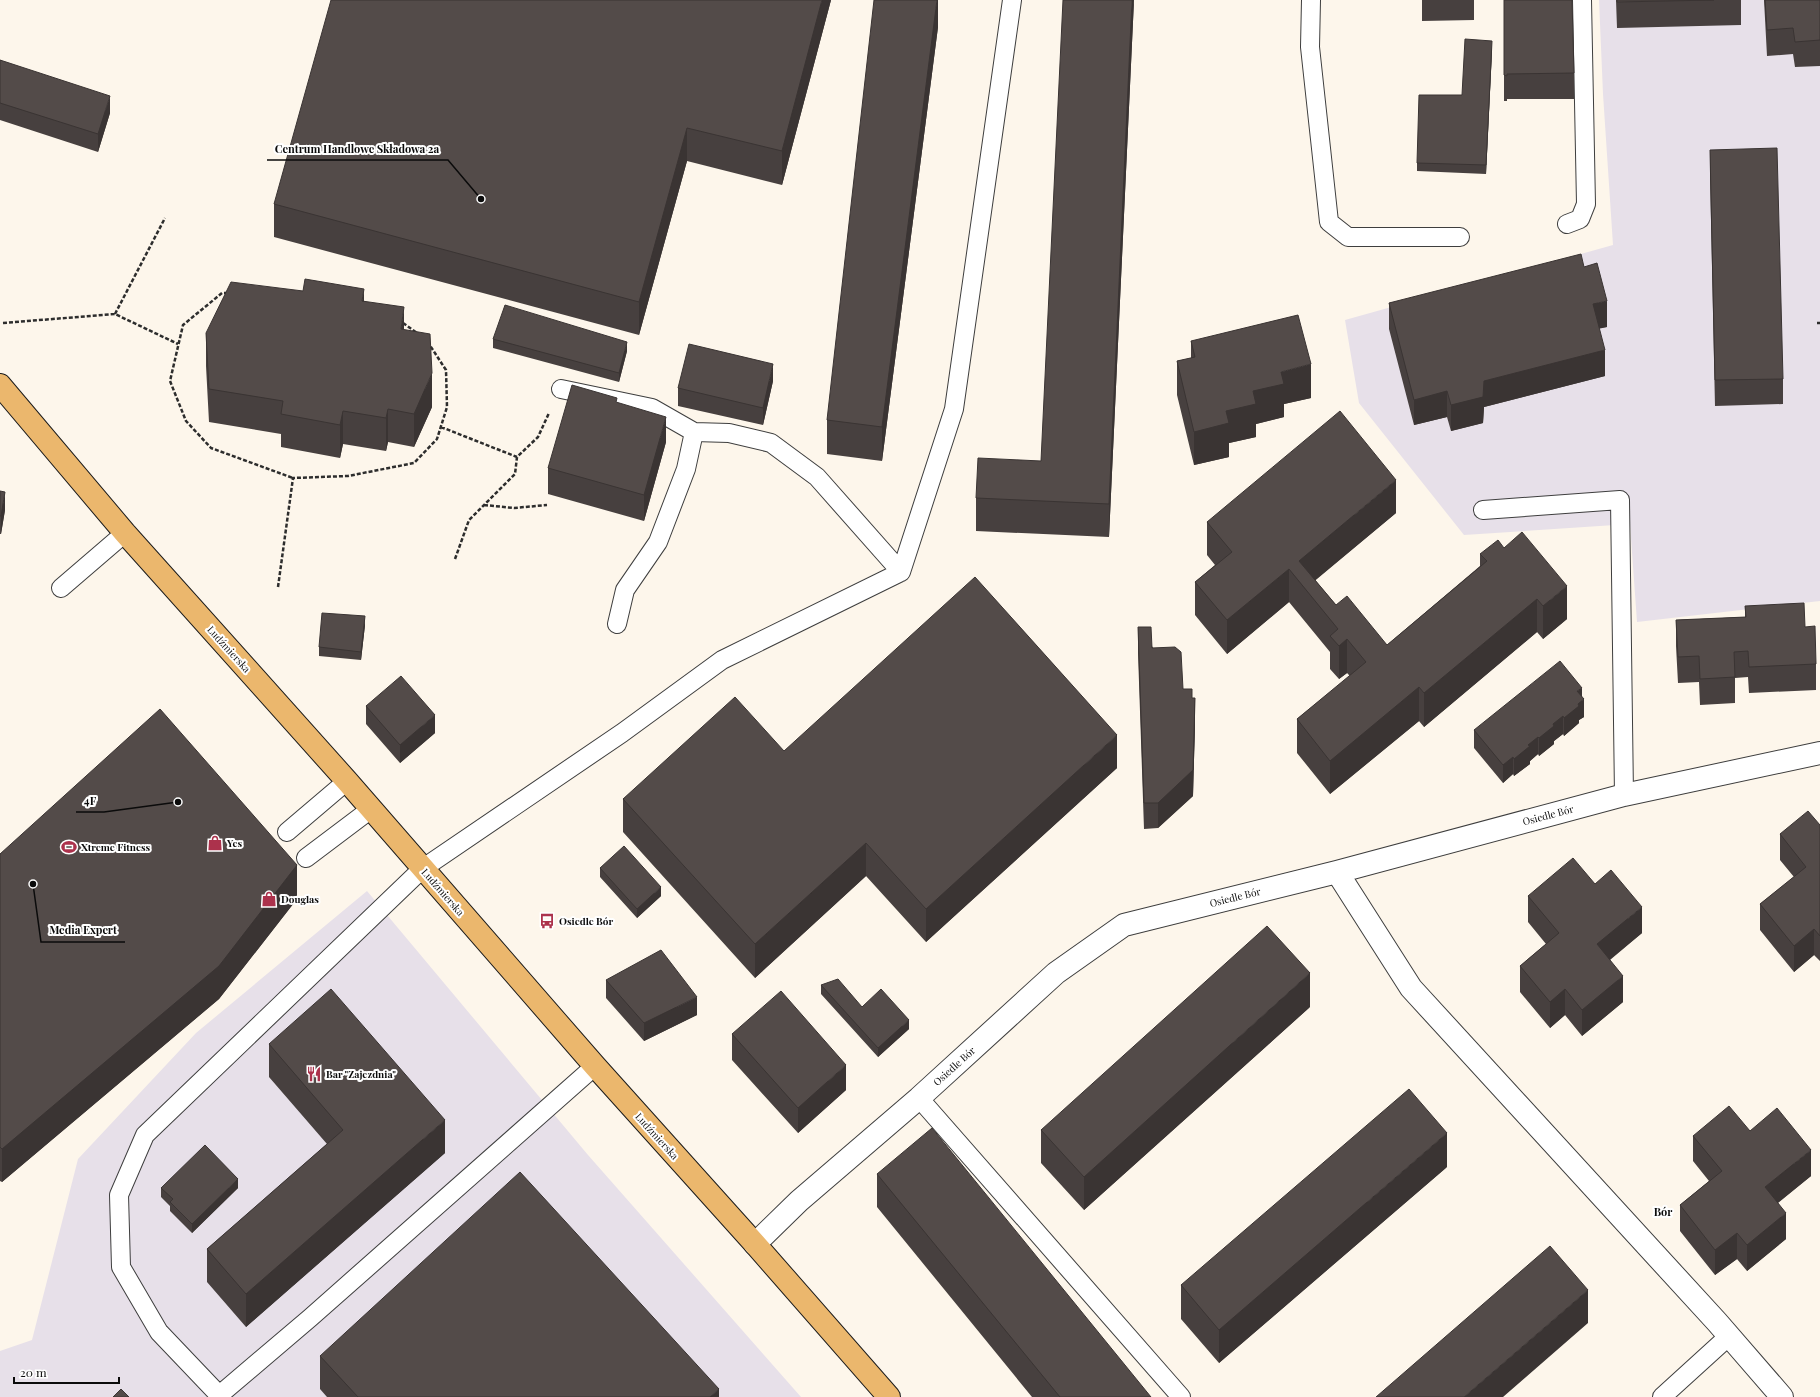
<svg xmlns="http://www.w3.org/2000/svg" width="1820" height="1397" viewBox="0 0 1820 1397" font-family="'Playfair Display',serif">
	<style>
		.industrial { fill: #e7e0e9 }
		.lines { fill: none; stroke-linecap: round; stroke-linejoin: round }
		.lane-casing { stroke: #3e3e3e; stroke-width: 20 }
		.street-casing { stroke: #3e3e3e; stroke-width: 24 }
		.primary-casing { stroke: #1c1c1c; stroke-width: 24 }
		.path { stroke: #2d2d2d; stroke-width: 2.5; stroke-dasharray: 4 2; stroke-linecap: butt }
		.lane { stroke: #fff; stroke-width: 18 }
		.street { stroke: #fff; stroke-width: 22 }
		.primary { stroke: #ebb76d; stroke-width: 22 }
		.wall { fill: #47403f }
		.shaded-wall { fill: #3a3433 }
		.building { fill: #534b49; stroke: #3a3433 }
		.labels { text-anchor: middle; stroke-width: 4; stroke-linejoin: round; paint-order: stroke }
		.street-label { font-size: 10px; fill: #0b0b0b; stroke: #fff }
		.poi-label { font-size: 10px; font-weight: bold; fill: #0b0b0b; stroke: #fff; text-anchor: start }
		.neighbourhood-label { font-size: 11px; font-weight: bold; fill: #0b0b0b; stroke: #fff }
		.leader { fill: none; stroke: #0b0b0b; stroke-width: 1.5 }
		.callout-dot { fill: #0b0b0b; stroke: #fff; stroke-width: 1.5 }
		.callout-label { font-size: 11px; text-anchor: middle; font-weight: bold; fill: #0b0b0b; stroke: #fff; stroke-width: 4; stroke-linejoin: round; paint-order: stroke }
	</style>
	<rect width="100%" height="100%" fill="#fdf6eb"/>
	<path class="industrial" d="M 1599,0 L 1820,0 L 1820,601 L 1637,622 L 1630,524 L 1464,535 L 1359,403 L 1345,320 L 1613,245 L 1603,94 Z
		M 367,891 L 588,1155 L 801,1397 L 0,1397 L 0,1351 L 32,1340 L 78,1159 L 196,1033 Z"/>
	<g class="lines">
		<g class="lane-casing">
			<path id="lane" d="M 1311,0 L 1310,47 L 1329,222 L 1348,237 L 1460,237
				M 1567,224 L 1580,219 L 1586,204 L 1582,0
				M 561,389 L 652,408 L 694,432
				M 1483,510 L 1620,500 L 1624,795
				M 61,588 L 125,533
				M 617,624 L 625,590 L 658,542 L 686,469 L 694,432 L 729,433 L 771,443 L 817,477 L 901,572
				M 287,832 L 347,781
				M 306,858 L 371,809
				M 919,1098 L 1181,1397
				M 219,1395 L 159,1332 L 121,1267 L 119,1195 L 145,1135 L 422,869 L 622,733 L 722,660 L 901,572 L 954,409 L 1012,0
				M 217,1397 L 310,1318 L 595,1066
				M 1662,1397 L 1729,1336"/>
		</g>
		<g class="street-casing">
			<path id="street" d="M 1337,872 L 1411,988 L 1717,1322 L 1782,1397
				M 755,1244 L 799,1201 L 919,1098 L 1056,973 L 1124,925 L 1337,872 L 1624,795 L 1820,753"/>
		</g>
		<g class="primary-casing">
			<path id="primary" d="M 0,385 L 125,533 L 347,781 L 595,1066 L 755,1244 L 889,1397"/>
		</g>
		<path class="path" d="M 228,293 L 222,293 L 183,325 L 170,381 L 186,421 L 211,448 L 293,478
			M 115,314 L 165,218
			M 3,323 L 115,314 L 178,344
			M 403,323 L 417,333
			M 1817,323 L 1820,323
			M 441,427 L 517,457 L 538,437 L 549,413
			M 484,505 L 514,508 L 547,505
			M 455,559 L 469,520 L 515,474 L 517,457
			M 278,587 L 293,478 L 348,476 L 414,463 L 437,439 L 447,407 L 446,370 L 429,344"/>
		<use href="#lane" class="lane"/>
		<use href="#street" class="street"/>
		<use href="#primary" class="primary"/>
	</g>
	<path class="wall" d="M 831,0 L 782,185 L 687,161 L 639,335 L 274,237 L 274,204 Z
		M 938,0 L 938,27 L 882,461 L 827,454 L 827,420 Z
		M 1134,0 L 1109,537 L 976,531 L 976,498 L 1041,461 Z
		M 1422,0 L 1474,0 L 1474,20 L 1422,21 Z
		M 1504,0 L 1574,73 L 1574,99 L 1507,99 L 1507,101 L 1504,101 Z
		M 1616,0 L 1741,0 L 1741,25 L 1617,28 Z
		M 1764,0 L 1820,0 L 1820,66 L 1795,67 L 1793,54 L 1767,56 Z
		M 1492,50 L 1486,174 L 1417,171 L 1417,163 Z
		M 0,60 L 110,113 L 98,152 L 0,120 Z
		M 1710,150 L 1783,379 L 1783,404 L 1715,406 L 1710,175 Z
		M 1584,267 L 1607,327 L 1599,328 L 1605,376 L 1484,407 L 1483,423 L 1451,431 L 1447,417 L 1414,425 L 1389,329 L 1389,303 Z
		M 364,301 L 404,329 L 432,407 L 414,447 L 388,442 L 386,451 L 343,444 L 340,458 L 281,447 L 281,434 L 209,422 L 206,366 L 206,333 Z
		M 493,339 L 627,351 L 619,382 L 493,348 Z
		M 1191,341 L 1311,398 L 1284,404 L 1284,417 L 1256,424 L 1256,437 L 1229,443 L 1229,457 L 1194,465 L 1177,395 L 1177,361 L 1191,358 Z
		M 773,381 L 763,425 L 678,406 L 678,388 Z
		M 617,403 L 666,442 L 644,521 L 548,494 L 548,468 Z
		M 0,491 L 5,510 L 1,534 L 0,534 Z
		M 1396,513 L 1315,580 L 1336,605 L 1387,645 L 1480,566 L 1480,554 L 1504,548 L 1567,619 L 1543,639 L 1537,632 L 1424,727 L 1419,721 L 1330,794 L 1297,753 L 1297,719 L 1350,676 L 1347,673 L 1339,679 L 1330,669 L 1330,652 L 1289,602 L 1227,654 L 1195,615 L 1195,582 L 1215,565 L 1207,555 L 1207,522 Z
		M 1745,606 L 1805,627 L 1816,664 L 1816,690 L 1749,693 L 1748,677 L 1735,678 L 1735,703 L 1700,705 L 1699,682 L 1678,683 L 1676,646 L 1676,620 L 1745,617 Z
		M 365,625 L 361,660 L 319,656 L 319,647 Z
		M 1138,627 L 1183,689 L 1195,724 L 1193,796 L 1158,828 L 1144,829 L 1138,653 Z
		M 1582,696 L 1584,717 L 1579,720 L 1579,723 L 1564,736 L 1563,734 L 1554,741 L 1554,744 L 1539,756 L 1538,754 L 1530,761 L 1530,764 L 1514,776 L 1513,774 L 1503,783 L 1474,748 L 1474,730 Z
		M 366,706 L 435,733 L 400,763 L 366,724 Z
		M 784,751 L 1117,768 L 926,942 L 866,876 L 755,978 L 623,832 L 623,799 Z
		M 1820,825 L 1820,961 L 1814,955 L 1794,972 L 1760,930 L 1760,904 L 1794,877 L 1780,860 L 1780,834 Z
		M 0,854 L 297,899 L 219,999 L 2,1182 L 0,1181 Z
		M 600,868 L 661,896 L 637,918 L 600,877 Z
		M 1595,884 L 1642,933 L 1610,960 L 1623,1002 L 1582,1036 L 1565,1015 L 1550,1028 L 1520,992 L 1520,966 L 1546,944 L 1528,922 L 1528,896 Z
		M 606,980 L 697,1015 L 644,1041 L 606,998 Z
		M 821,985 L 862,1007 L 909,1029 L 878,1057 L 821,994 Z
		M 1310,1007 L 1084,1210 L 1041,1163 L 1041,1130 Z
		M 732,1034 L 846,1090 L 798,1133 L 732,1060 Z
		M 269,1044 L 445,1153 L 246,1327 L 207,1282 L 207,1249 L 327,1144 L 269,1077 Z
		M 1750,1131 L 1811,1176 L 1778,1203 L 1786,1239 L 1747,1271 L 1737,1259 L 1715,1275 L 1680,1231 L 1680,1205 L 1709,1181 L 1693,1161 L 1693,1136 Z
		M 1447,1167 L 1219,1363 L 1181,1319 L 1181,1285 Z
		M 877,1174 L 1151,1397 L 1032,1397 L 877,1207 Z
		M 161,1188 L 238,1188 L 192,1233 L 170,1211 L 170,1206 L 161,1197 Z
		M 320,1356 L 719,1397 L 327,1397 L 320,1389 Z"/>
	<path class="shaded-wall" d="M 822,0 L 831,0 L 782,185 L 782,151 Z
		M 937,0 L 938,0 L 938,27 L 882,461 L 882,427 Z
		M 1132,0 L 1134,0 L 1109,537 L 1109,504 Z
		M 1492,41 L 1492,50 L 1486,174 L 1486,165 Z
		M 110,96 L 110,113 L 98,152 L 98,134 Z
		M 687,128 L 687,161 L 639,335 L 639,302 Z
		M 364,289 L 364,323 L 362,301 Z
		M 1607,301 L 1607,327 L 1593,330 L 1593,304 Z
		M 404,307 L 404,341 L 401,329 Z
		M 627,342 L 627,351 L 619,382 L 619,373 Z
		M 1605,350 L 1605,376 L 1484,407 L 1483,423 L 1451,431 L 1451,405 L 1484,381 Z
		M 773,364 L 773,381 L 763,425 L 763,408 Z
		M 1311,364 L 1311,398 L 1284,404 L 1284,417 L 1256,424 L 1256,437 L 1229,443 L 1229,457 L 1194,465 L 1194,432 L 1226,411 L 1281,372 Z
		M 432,373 L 432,407 L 414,447 L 414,414 Z
		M 1447,391 L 1447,417 L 1414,425 L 1414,400 Z
		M 388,409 L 388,442 L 386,451 L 386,418 Z
		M 343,411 L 343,444 L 340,458 L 340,425 Z
		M 666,417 L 666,442 L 644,521 L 644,495 Z
		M 1396,480 L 1396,513 L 1305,589 L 1299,561 Z
		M 5,492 L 5,510 L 1,534 L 1,516 Z
		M 1289,569 L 1289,602 L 1227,654 L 1227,620 Z
		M 1567,586 L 1567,619 L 1543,639 L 1543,606 Z
		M 1537,599 L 1537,632 L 1424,727 L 1424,693 Z
		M 365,616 L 365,625 L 361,660 L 361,652 Z
		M 1347,639 L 1347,673 L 1339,679 L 1339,646 Z
		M 1419,687 L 1419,721 L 1330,794 L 1330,761 Z
		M 1582,688 L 1582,701 L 1584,699 L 1584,717 L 1579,720 L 1579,723 L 1564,736 L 1564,718 L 1577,691 Z
		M 1195,698 L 1195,724 L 1193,796 L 1158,828 L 1158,803 Z
		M 435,715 L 435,733 L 400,763 L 400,745 Z
		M 1563,716 L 1563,734 L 1554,741 L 1554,744 L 1539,756 L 1539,738 L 1553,724 Z
		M 1117,735 L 1117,768 L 926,942 L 926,909 Z
		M 1538,737 L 1538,754 L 1530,761 L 1530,764 L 1514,776 L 1514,759 L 1528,745 Z
		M 1513,757 L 1513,774 L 1503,783 L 1503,765 Z
		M 866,843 L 866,876 L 755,978 L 755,944 Z
		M 297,865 L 297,899 L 219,999 L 2,1182 L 2,1149 Z
		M 661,887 L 661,896 L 637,918 L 637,909 Z
		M 1642,907 L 1642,933 L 1597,970 L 1597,944 Z
		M 1814,929 L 1814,955 L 1794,972 L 1794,946 Z
		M 1310,973 L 1310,1007 L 1084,1210 L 1084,1177 Z
		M 1623,976 L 1623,1002 L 1582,1036 L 1582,1010 Z
		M 1565,989 L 1565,1015 L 1550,1028 L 1550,1002 Z
		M 697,997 L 697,1015 L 644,1041 L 644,1023 Z
		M 909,1020 L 909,1029 L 878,1057 L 878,1048 Z
		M 846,1065 L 846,1090 L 798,1133 L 798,1108 Z
		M 445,1120 L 445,1153 L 246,1327 L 246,1294 Z
		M 1447,1133 L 1447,1167 L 1219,1363 L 1219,1330 Z
		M 1811,1150 L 1811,1176 L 1765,1213 L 1765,1187 Z
		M 238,1179 L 238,1188 L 192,1233 L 192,1224 Z
		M 1786,1213 L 1786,1239 L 1747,1271 L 1747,1245 Z
		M 1737,1233 L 1737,1259 L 1715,1275 L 1715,1250 Z
		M 1588,1290 L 1588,1323 L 1503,1397 L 1464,1397 Z
		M 719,1389 L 719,1397 L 710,1397 Z"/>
	<path class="building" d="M 331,0 L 822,0 L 782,151 L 687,128 L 639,302 L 274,204 Z
		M 874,0 L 937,0 L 882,427 L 827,420 Z
		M 1063,0 L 1132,0 L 1109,504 L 976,498 L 978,458 L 1041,461 Z
		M 1504,0 L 1572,0 L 1574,73 L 1507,74 L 1507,76 L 1504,75 Z
		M 1617,0 L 1714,0 L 1617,2 Z
		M 1765,0 L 1820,0 L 1820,40 L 1795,42 L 1793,28 L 1767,30 Z
		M 1465,39 L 1492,41 L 1486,165 L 1417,163 L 1419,95 L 1462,95 Z
		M 0,60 L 110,96 L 98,134 L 0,103 Z
		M 1777,148 L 1783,379 L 1715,380 L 1710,150 Z
		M 1581,254 L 1584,267 L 1597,263 L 1607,301 L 1593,304 L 1605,350 L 1484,381 L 1483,397 L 1451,405 L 1447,391 L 1414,400 L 1389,303 Z
		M 305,279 L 364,289 L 362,301 L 404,307 L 401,329 L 430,334 L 432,373 L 414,414 L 388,409 L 386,418 L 343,411 L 340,425 L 281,414 L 283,401 L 209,389 L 206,333 L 231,282 L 303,291 Z
		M 505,305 L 627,342 L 619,373 L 493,339 Z
		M 1298,315 L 1311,364 L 1281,372 L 1284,384 L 1253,391 L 1256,404 L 1226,411 L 1229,423 L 1194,432 L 1177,361 L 1195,357 L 1191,341 Z
		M 689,344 L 773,364 L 763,408 L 678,388 Z
		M 572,385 L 617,398 L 616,402 L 666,417 L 644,495 L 548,468 Z
		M 1340,411 L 1396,480 L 1299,561 L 1336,605 L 1347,596 L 1387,645 L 1487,561 L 1480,554 L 1498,540 L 1504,548 L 1522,532 L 1567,586 L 1543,606 L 1537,599 L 1424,693 L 1419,687 L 1330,761 L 1297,719 L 1366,662 L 1347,639 L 1339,646 L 1330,636 L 1338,629 L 1289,569 L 1227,620 L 1195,582 L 1232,552 L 1207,522 Z
		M 0,491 L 5,492 L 1,516 L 0,516 Z
		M 975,577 L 1117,735 L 926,909 L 866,843 L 755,944 L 623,799 L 735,697 L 784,751 Z
		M 1804,603 L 1805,627 L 1815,626 L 1816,664 L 1749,667 L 1748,651 L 1734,652 L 1735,677 L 1700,679 L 1699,656 L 1678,657 L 1676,620 L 1746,617 L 1745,606 Z
		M 322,613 L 365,616 L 361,652 L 319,647 Z
		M 1138,627 L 1151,627 L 1152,648 L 1175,647 L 1181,652 L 1183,689 L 1192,689 L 1192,698 L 1195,698 L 1193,770 L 1158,803 L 1144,803 Z
		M 1560,661 L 1582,688 L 1577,691 L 1584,699 L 1578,704 L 1579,706 L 1564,718 L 1563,716 L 1553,724 L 1554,726 L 1539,738 L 1538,737 L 1528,745 L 1530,746 L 1514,759 L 1513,757 L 1503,765 L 1474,730 Z
		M 401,676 L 435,715 L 400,745 L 366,706 Z
		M 160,709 L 297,865 L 219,966 L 2,1149 L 0,1147 L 0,854 Z
		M 1808,811 L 1820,825 L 1820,936 L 1814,929 L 1794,946 L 1760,904 L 1806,867 L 1780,834 Z
		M 624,846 L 661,887 L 637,909 L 600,868 Z
		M 1573,858 L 1595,884 L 1611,870 L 1642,907 L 1597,944 L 1623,976 L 1582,1010 L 1565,989 L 1550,1002 L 1520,966 L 1559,933 L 1528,896 Z
		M 1267,926 L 1310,973 L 1084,1177 L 1041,1130 Z
		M 661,950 L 697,997 L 644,1023 L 606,980 Z
		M 838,979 L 862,1007 L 881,989 L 909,1020 L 878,1048 L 821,985 Z
		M 331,989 L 445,1120 L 246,1294 L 207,1249 L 343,1130 L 269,1044 Z
		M 781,991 L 846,1065 L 798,1108 L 732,1034 Z
		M 1409,1089 L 1447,1133 L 1219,1330 L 1181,1285 Z
		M 1729,1106 L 1750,1131 L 1777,1108 L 1811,1150 L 1765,1187 L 1786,1213 L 1747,1245 L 1737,1233 L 1715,1250 L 1680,1205 L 1722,1171 L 1693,1136 Z
		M 932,1128 L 1151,1397 L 1060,1397 L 877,1174 Z
		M 205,1145 L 238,1179 L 192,1224 L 170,1202 L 173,1199 L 161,1188 Z
		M 520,1172 L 719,1389 L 710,1397 L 358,1397 L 320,1356 Z
		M 1550,1246 L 1588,1290 L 1464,1397 L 1376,1397 Z
		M 121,1389 L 129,1397 L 113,1397 Z"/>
	<defs>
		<g id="shop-bare" transform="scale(1.2)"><path d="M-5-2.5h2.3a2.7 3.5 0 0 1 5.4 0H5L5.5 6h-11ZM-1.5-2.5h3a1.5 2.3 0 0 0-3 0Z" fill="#ac324c" stroke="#fff" stroke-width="2.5" paint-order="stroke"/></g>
		<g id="stadium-bare" transform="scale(1.2)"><path d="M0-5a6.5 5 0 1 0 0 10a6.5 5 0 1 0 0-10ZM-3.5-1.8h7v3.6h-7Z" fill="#ac324c" stroke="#fff" stroke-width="2.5" paint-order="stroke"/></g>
		<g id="bus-bare" transform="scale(1.2)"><path d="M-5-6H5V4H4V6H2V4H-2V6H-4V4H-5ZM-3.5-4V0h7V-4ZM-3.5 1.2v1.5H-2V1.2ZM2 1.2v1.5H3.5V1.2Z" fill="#ac324c" stroke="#fff" stroke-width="2.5" paint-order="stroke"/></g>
		<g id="restaurant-bare" transform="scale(1.2)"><path d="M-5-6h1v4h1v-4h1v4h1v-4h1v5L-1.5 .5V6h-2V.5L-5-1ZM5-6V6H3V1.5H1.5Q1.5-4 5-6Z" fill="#ac324c" stroke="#fff" stroke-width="2.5" paint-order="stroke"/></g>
	</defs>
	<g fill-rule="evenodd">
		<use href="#shop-bare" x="215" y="843"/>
		<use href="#stadium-bare" x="69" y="847"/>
		<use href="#shop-bare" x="269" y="899"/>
		<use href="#bus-bare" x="547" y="921"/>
		<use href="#restaurant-bare" x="314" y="1074"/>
	</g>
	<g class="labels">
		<g class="street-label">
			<text transform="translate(229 649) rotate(48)" y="4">Ludźmierska</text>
			<text transform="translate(1548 815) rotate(-15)" y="4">Osiedle Bór</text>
			<text transform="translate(443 892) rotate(49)" y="4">Ludźmierska</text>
			<text transform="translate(1235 897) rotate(-14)" y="4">Osiedle Bór</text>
			<text transform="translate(954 1066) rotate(-42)" y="4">Osiedle Bór</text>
			<text transform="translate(657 1136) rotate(48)" y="4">Ludźmierska</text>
		</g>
		<g class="poi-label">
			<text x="227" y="847">Yes</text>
			<text x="81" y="851">Xtreme Fitness</text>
			<text x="281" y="903">Douglas</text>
			<text x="559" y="925">Osiedle Bór</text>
			<text x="326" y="1078">Bar "Zajezdnia"</text>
		</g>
		<g class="neighbourhood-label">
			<text x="1663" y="1216">Bór</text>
		</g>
	</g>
	<path class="leader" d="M481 199L448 160H267M178 802L104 812H76M33 884L41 942H125"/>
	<g class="callout-dot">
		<circle cx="481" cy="199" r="4"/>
		<circle cx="178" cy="802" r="4"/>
		<circle cx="33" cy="884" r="4"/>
	</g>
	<g class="callout-label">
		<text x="357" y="153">Centrum Handlowe Składowa 2a</text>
		<text x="90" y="805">4F</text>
		<text x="83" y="934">Media Expert</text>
	</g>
	<path d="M14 1377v6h105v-6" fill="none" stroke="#0b0b0b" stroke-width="2"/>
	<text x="20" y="1377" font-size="12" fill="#0b0b0b" stroke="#ffffff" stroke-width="3" paint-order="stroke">20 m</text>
</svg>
